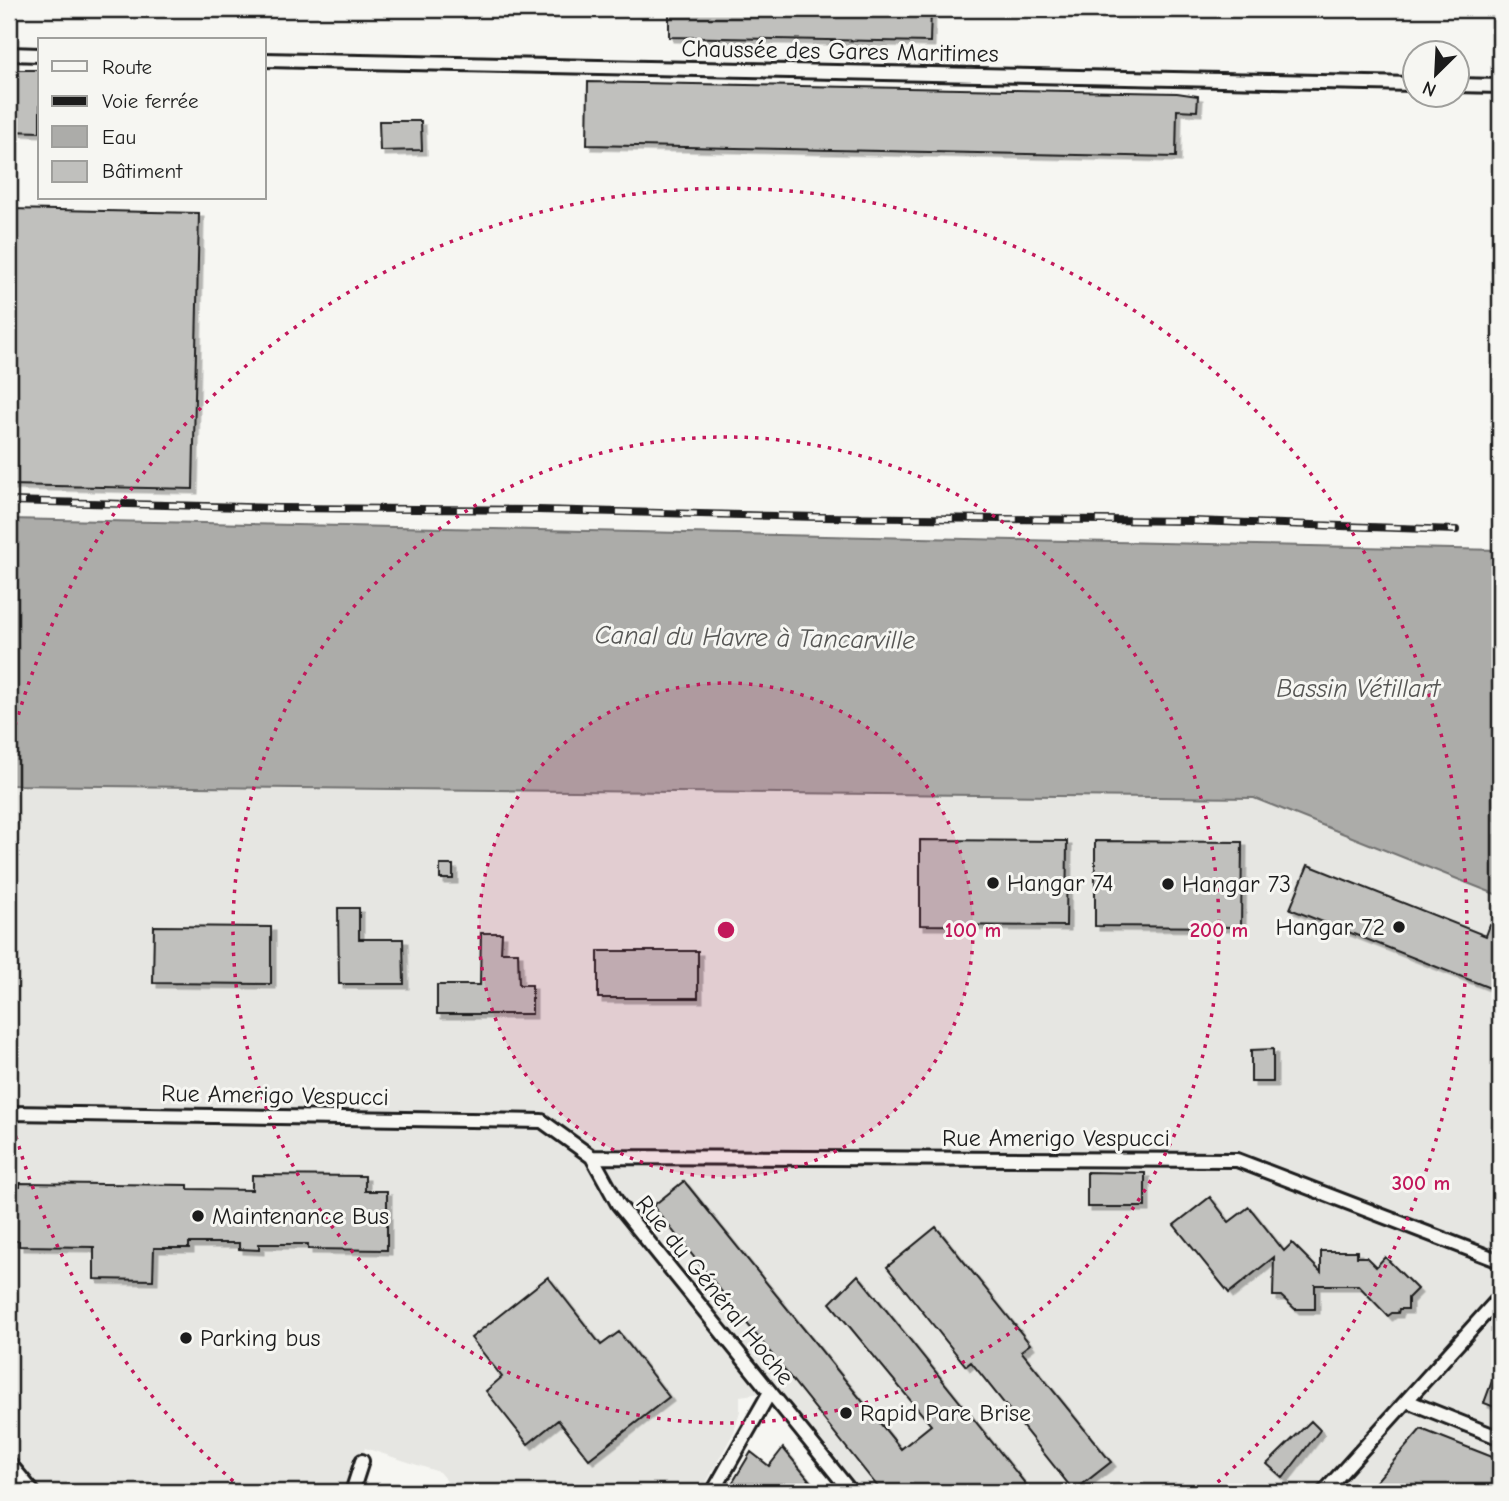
<svg xmlns="http://www.w3.org/2000/svg" width="1509" height="1501" viewBox="0 0 1509 1501" font-family="'Comic Neue',sans-serif">
	<style>
		.built { fill: #e6e6e2 }
		.water { fill: #acaca9; stroke: #727271; stroke-width: 2 }
		.building { fill: #c0c0bd; stroke: #1c1c1c; stroke-width: 2; filter: url(#shadow) }
		.lines { fill: none; stroke-linecap: round; stroke-linejoin: round }
		.minor-casing { stroke: #1c1c1c; stroke-width: 18 }
		.minor { stroke: #f6f6f2; stroke-width: 12 }
		.rail-casing { stroke: #1c1c1c; stroke-width: 8 }
		.rail { stroke: #f6f6f2; stroke-width: 5; stroke-dasharray: 16; stroke-linecap: butt }
		.ring { fill: none; stroke: #c2185b; stroke-width: 3.5; stroke-dasharray: 3.5 7 }
		.poi-dot { fill: #1c1c1c; stroke: #f6f6f2; stroke-width: 2.5 }
		.labels { text-anchor: middle; stroke-width: 6; stroke-linejoin: round; paint-order: stroke }
		.street-label { font-size: 24px; fill: #1c1c1c; stroke: #f6f6f2 }
		.poi-label { font-size: 24px; fill: #1c1c1c; stroke: #f6f6f2; text-anchor: start }
		.water-label { font-size: 26px; font-style: italic; fill: #565654; stroke: #f6f6f2 }
		.centre { fill: #c2185b; stroke: #f6f6f2; stroke-width: 3.5 }
		.ring-label { font-size: 21px; text-anchor: middle; font-weight: bold; fill: #c2185b; stroke: #f6f6f2; stroke-width: 6; stroke-linejoin: round; paint-order: stroke }
	</style>
	<defs>
		<filter id="shadow"><feDropShadow dx="4.5" dy="4.5" stdDeviation="0" flood-color="#0004"/></filter>
	</defs>
	<rect width="100%" height="100%" fill="#f6f6f2"/>
	<filter id="ink" filterUnits="userSpaceOnUse"><feTurbulence type="fractalNoise" baseFrequency=".0143" numOctaves="2"/><feDisplacementMap in="SourceGraphic" scale="14" xChannelSelector="R" yChannelSelector="G"/><feConvolveMatrix kernelMatrix="1 2 1 2 8 2 1 2 1" color-interpolation-filters="sRGB"/></filter>
	<g filter="url(#ink)">
		<path class="built" d="M 9,785 L 1254,798 L 1500,896 L 1500,1492 L 851,1492 L 770,1392 L 740,1396 L 740,1411 L 734,1432 L 701,1492 L 456,1492 L 439,1472 L 365,1448 L 352,1492 L 9,1492 Z"/>
		<path class="water" d="M 9,519 L 1500,550 L 1500,896 L 1254,798 L 9,785 Z"/>
		<path class="building" d="M 669,9 L 931,9 L 930,42 L 669,37 Z
			M 9,70 L 40,70 L 40,132 L 9,131 Z
			M 588,82 L 1177,93 L 1198,96 L 1197,111 L 1177,110 L 1176,157 L 587,145 Z
			M 379,121 L 421,121 L 422,150 L 380,151 Z
			M 9,209 L 199,213 L 193,489 L 9,485 Z
			M 920,840 L 1067,841 L 1066,926 L 920,925 Z
			M 1095,841 L 1242,842 L 1241,927 L 1095,926 Z
			M 440,865 L 453,865 L 453,879 L 440,879 Z
			M 1308,865 L 1486,936 L 1490,925 L 1500,929 L 1500,963 L 1490,988 L 1290,909 Z
			M 338,908 L 359,908 L 359,939 L 403,939 L 404,984 L 339,984 Z
			M 154,926 L 271,927 L 271,984 L 153,983 Z
			M 481,933 L 502,933 L 501,952 L 518,952 L 519,985 L 532,985 L 532,1014 L 437,1014 L 437,985 L 480,985 Z
			M 598,951 L 698,951 L 698,998 L 598,998 Z
			M 1273,1049 L 1273,1082 L 1251,1082 L 1251,1050 Z
			M 1087,1172 L 1145,1173 L 1145,1207 L 1087,1207 Z
			M 252,1175 L 365,1176 L 365,1191 L 387,1191 L 387,1250 L 308,1249 L 308,1244 L 259,1244 L 259,1250 L 239,1249 L 239,1243 L 189,1243 L 189,1248 L 154,1248 L 153,1280 L 94,1279 L 94,1247 L 19,1246 L 19,1241 L 9,1241 L 9,1187 L 20,1187 L 20,1183 L 188,1185 L 188,1189 L 252,1190 Z
			M 684,1181 L 901,1449 L 931,1425 L 830,1303 L 858,1275 L 1032,1492 L 882,1492 L 653,1206 Z
			M 1210,1197 L 1229,1222 L 1249,1207 L 1284,1251 L 1292,1243 L 1321,1272 L 1321,1251 L 1357,1251 L 1357,1257 L 1366,1257 L 1376,1267 L 1385,1257 L 1417,1289 L 1408,1298 L 1408,1309 L 1399,1309 L 1398,1313 L 1392,1313 L 1388,1316 L 1358,1285 L 1315,1285 L 1315,1309 L 1295,1309 L 1281,1296 L 1273,1296 L 1274,1257 L 1229,1293 L 1174,1225 Z
			M 936,1227 L 1030,1344 L 1021,1351 L 1111,1462 L 1074,1491 L 971,1362 L 966,1366 L 887,1267 Z
			M 548,1277 L 601,1345 L 619,1332 L 669,1397 L 589,1459 L 558,1420 L 528,1444 L 486,1391 L 502,1377 L 471,1338 Z
			M 1499,1362 L 1500,1362 L 1500,1409 L 1484,1403 Z
			M 1311,1421 L 1320,1430 L 1283,1478 L 1267,1464 Z
			M 1421,1429 L 1500,1460 L 1500,1492 L 1367,1492 Z
			M 783,1448 L 819,1492 L 727,1492 L 751,1452 L 769,1466 Z"/>
		<g class="lines">
			<g class="minor-casing">
				<path id="minor" d="M 9,54 L 40,55
					M 264,60 L 1414,84
					M 1456,85 L 1500,86
					M 9,1113 L 542,1121 L 592,1157 L 618,1204 L 851,1492
					M 592,1157 L 1237,1160 L 1500,1261
					M 1407,1401 L 1500,1438
					M 9,1463 L 33,1492
					M 352,1492 L 362,1461
					M 713,1492 L 770,1392
					M 1324,1492 L 1500,1297"/>
			</g>
			<use href="#minor" class="minor"/>
			<g class="rail-casing">
				<path id="rail" d="M 9,501 L 279,508 L 537,510 L 819,517 L 1193,521 L 1456,530"/>
			</g>
			<use href="#rail" class="rail"/>
		</g>
	</g>
	<circle cx="726" cy="930" r="247" fill="#c2185b" fill-opacity=".12"/>
	<g class="ring">
		<circle cx="726" cy="930" r="247"/>
		<circle cx="726" cy="930" r="493"/>
		<path d="M241 1488A740 740 0 0 1 10 1115M10 745A740 740 0 1 1 1211 1488"/>
	</g>
	<g class="poi-dot">
		<circle cx="993" cy="883" r="7"/>
		<circle cx="1168" cy="884" r="7"/>
		<circle cx="1399" cy="927" r="7"/>
		<circle cx="198" cy="1216" r="7"/>
		<circle cx="186" cy="1338" r="7"/>
		<circle cx="846" cy="1413" r="7"/>
	</g>
	<g class="labels">
		<g class="street-label">
			<text transform="translate(840 51) rotate(1)" y="8">Chaussée des Gares Maritimes</text>
			<text transform="translate(275 1095) rotate(1)" y="8">Rue Amerigo Vespucci</text>
			<text x="1056" y="1146">Rue Amerigo Vespucci</text>
			<text transform="translate(715 1290) rotate(51)" y="8">Rue du Général Hoche</text>
		</g>
		<g class="poi-label">
			<text x="1007" y="891">Hangar 74</text>
			<text x="1182" y="892">Hangar 73</text>
			<text x="1385" y="935" text-anchor="end">Hangar 72</text>
			<text x="212" y="1224">Maintenance Bus</text>
			<text x="200" y="1346">Parking bus</text>
			<text x="860" y="1421">Rapid Pare Brise</text>
		</g>
		<g class="water-label">
			<text transform="translate(755 637) rotate(1)" y="9">Canal du Havre à Tancarville</text>
			<text x="1358" y="697">Bassin Vétillart</text>
		</g>
	</g>
	<circle cx="726" cy="930" r="10" class="centre"/>
	<g class="ring-label">
		<text x="973" y="937">100 m</text>
		<text x="1219" y="937">200 m</text>
		<text x="1421" y="1190">300 m</text>
	</g>
	<rect width="1509" height="1501" fill="none" stroke="#f6f6f2" stroke-width="35"/>
	<rect x="18" y="18" width="1474" height="1466" fill="none" stroke="#1c1c1c" stroke-width="2.5" filter="url(#ink)"/>
	<rect x="38" y="38" width="228" height="161" fill="#f6f6f2" stroke="#9f9f9c" stroke-width="2"/>
	<rect x="52" y="61" width="35" height="10" fill="#f6f6f2" stroke="#9f9f9c" stroke-width="2"/>
	<text x="102" y="74" font-size="21" fill="#1c1c1c">Route</text>
	<rect x="52" y="96" width="35" height="10" fill="#1c1c1c" stroke="#9f9f9c" stroke-width="2"/>
	<text x="102" y="108" font-size="21" fill="#1c1c1c">Voie ferrée</text>
	<rect x="52" y="126" width="35" height="21" fill="#acaca9" stroke="#9f9f9c" stroke-width="2"/>
	<text x="102" y="144" font-size="21" fill="#1c1c1c">Eau</text>
	<rect x="52" y="161" width="35" height="21" fill="#c0c0bd" stroke="#9f9f9c" stroke-width="2"/>
	<text x="102" y="178" font-size="21" fill="#1c1c1c">Bâtiment</text>
	<g transform="translate(1436 74) rotate(204)"><circle r="33" fill="#f6f6f2" stroke="#9f9f9c" stroke-width="2"/>
	<path d="M0-5L12 26L0 18L-12 26Z" fill="#1c1c1c"/>
	<text y="-10" font-size="19" font-weight="bold" text-anchor="middle" fill="#1c1c1c">N</text>
	</g>
</svg>
